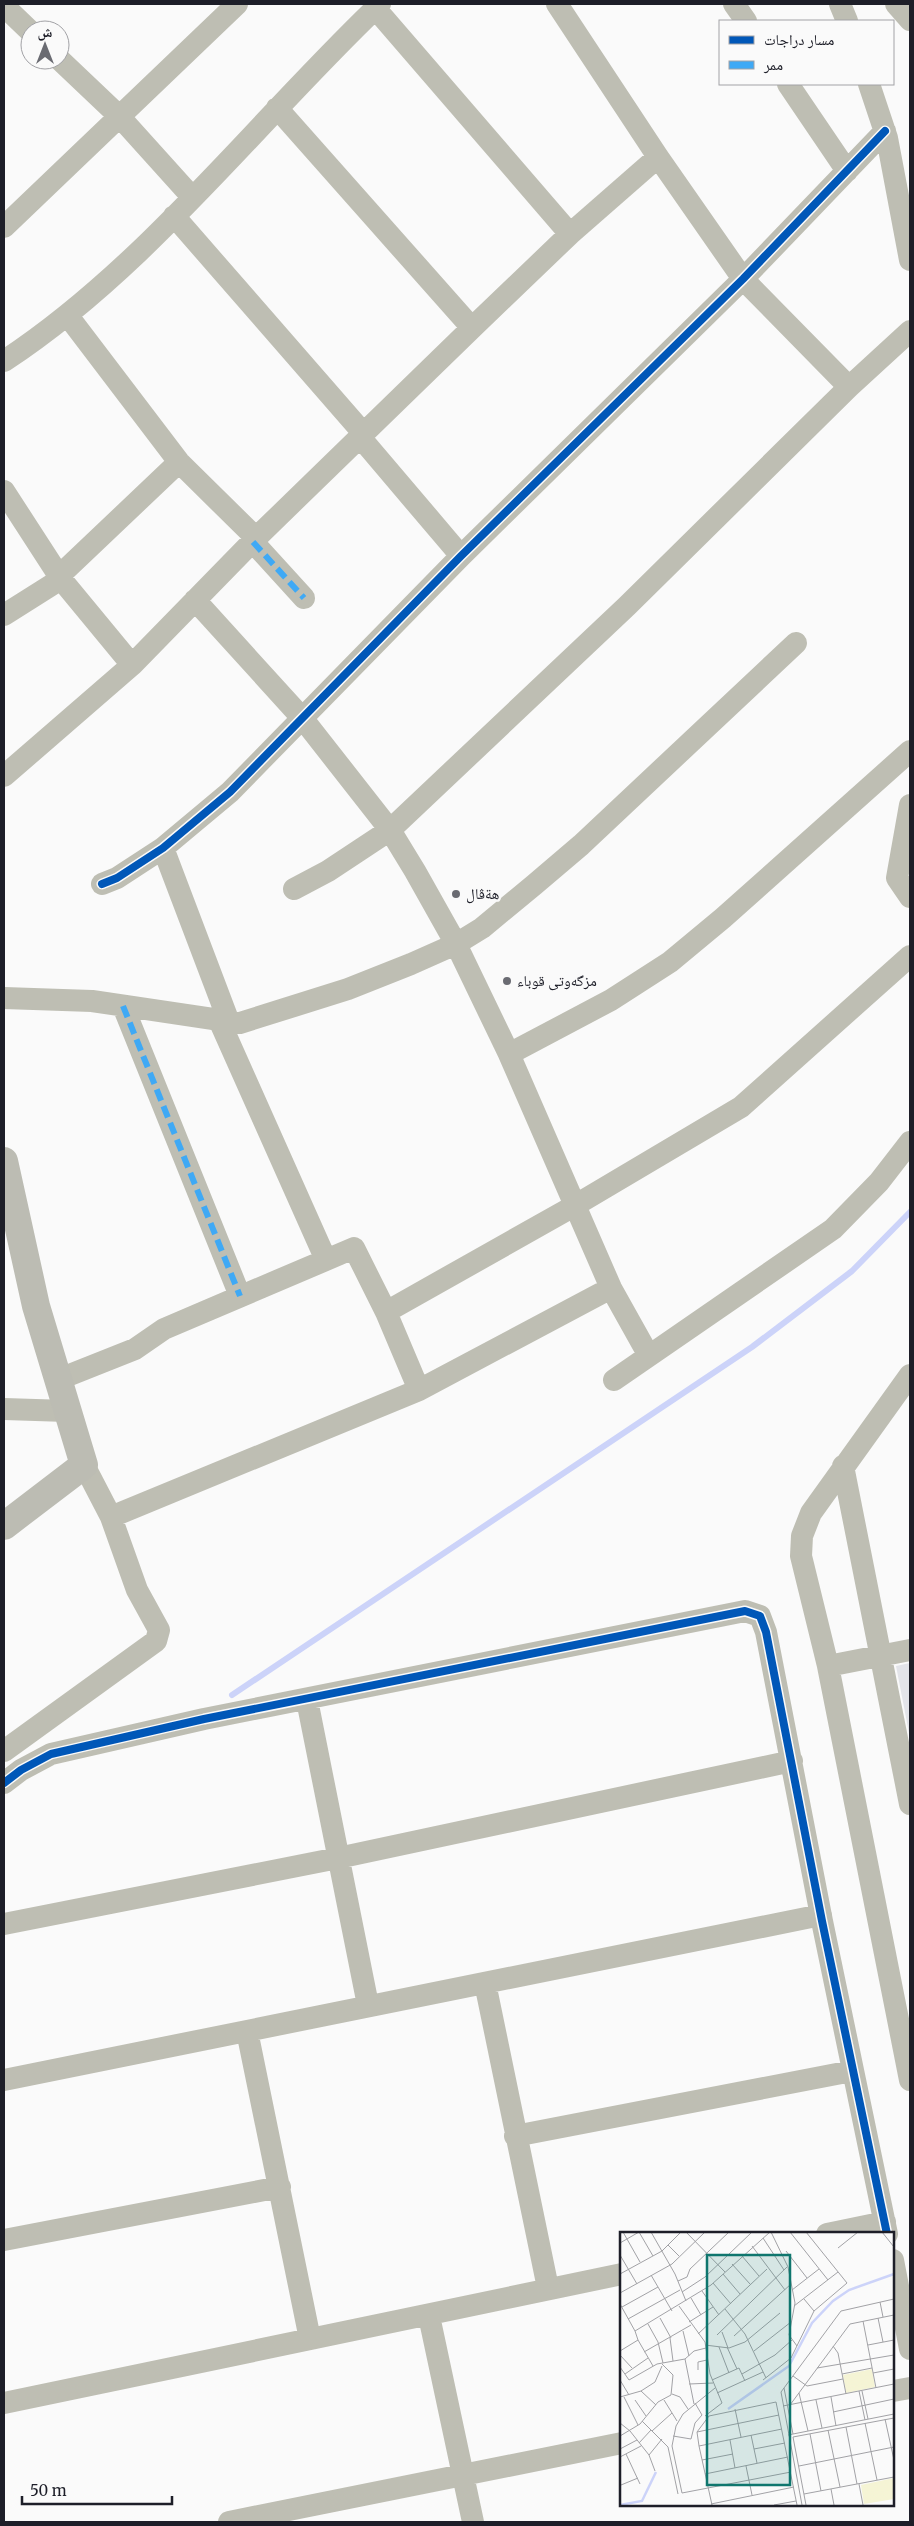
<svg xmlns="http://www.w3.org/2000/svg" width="914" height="2526" viewBox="0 0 914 2526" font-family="Merriweather,'Noto Naskh Arabic',serif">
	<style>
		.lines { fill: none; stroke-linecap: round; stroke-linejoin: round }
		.stream { stroke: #ccd3f9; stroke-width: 6 }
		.building { fill: #e3e4e9 }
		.street { stroke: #bebeb3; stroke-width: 22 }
		.secondary { stroke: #bcbcb3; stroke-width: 28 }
		.quiet { stroke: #3fa9f5; stroke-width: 6; stroke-dasharray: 12 6; stroke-linecap: butt }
		.cycleway-casing { stroke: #fafafa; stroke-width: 11 }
		.cycleway { stroke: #0057b8; stroke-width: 8 }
		.poi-dot { fill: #6a6b72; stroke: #fafafa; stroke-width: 2 }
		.labels { text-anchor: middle; stroke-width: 5; stroke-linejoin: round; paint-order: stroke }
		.poi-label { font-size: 15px; fill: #1d1e28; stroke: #fafafa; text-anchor: start }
		.inset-river { fill: none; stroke: #ccd3f9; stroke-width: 2.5 }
		.inset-road { fill: none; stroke: #a2a2a6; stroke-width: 1 }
		.view { fill: #0f766e; fill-opacity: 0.15; stroke: #0f766e; stroke-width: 2.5 }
		.inset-edge { fill: none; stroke: #1d1e28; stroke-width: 2.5 }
	</style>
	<rect width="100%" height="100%" fill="#fafafa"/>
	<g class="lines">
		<path class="stream" d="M 232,1695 L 752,1347 L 852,1271 L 910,1212"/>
	</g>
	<path class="building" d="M 910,1663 L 910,1738 L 896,1666 Z"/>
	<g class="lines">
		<path class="street" d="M 557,4 L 658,157 L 743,279 L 849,387
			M 734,4 L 746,21
			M 840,4 L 847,21
			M 896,4 L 910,20
			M 4,6 L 30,31
			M 375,8 L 570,234
			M 60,60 L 119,116 L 192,197
			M 788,84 L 847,171
			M 869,84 L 887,138 L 910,260
			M 277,108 L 472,328
			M 174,216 L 364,434
			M 4,227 L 237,4
			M 68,316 L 179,462 L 256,538
			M 4,361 C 146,268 257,121 380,4
			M 360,437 L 461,556
			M 4,491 L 61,579 L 132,665
			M 253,542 L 304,598
			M 59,576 L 179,462
			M 195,600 L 303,719 L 390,830 L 415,871 L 456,944 L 509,1054 L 611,1288 L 649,1356
			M 4,615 L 61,579
			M 4,776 L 132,665 L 256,538 L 472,328 L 570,234 L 658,157
			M 910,805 L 897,878 L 910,897
			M 163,848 L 229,1022
			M 102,884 L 117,878 L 163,848 L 230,792 L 461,556 L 743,279 L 885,131
			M 294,889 L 328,871 L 390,830 L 627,606 L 849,387 L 910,331
			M 4,998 L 92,1001 L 240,1023 L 348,989 L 411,964 L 456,944 L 482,928 L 534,885 L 581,845 L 796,643
			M 123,1006 L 240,1296
			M 219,1020 L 326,1260
			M 509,1054 L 611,1000 L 670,962 L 723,918 L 910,751
			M 386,1312 L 574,1206 L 741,1107 L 910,956
			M 910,1375 L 811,1513 L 802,1536 L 801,1556 L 828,1666 L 910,2080
			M 57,1380 L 135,1349 L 164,1329 L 354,1248 L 386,1312 L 419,1390
			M 614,1380 L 833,1229 L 879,1182 L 910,1142
			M 4,1409 L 67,1411
			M 843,1466 L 910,1804
			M 111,1517 L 419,1390 L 611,1288
			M 828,1666 L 910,1650
			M 307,1700 L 368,2005
			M 4,1751 L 156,1641 L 159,1630 L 137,1590 L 111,1517 L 84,1465
			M 4,1783 L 21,1770 L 51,1754 L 204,1719 L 745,1611 L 760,1616 L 766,1632 L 822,1921 L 887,2234
			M 4,1924 L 338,1858 L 792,1761
			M 485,1983 L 548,2288
			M 247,2031 L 310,2339
			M 4,2080 L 821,1915
			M 515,2136 L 852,2071
			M 827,2234 L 885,2222
			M 4,2240 L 280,2187
			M 893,2260 L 910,2349
			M 429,2316 L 473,2522
			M 893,2391 L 910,2388
			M 4,2403 L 622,2274
			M 229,2522 L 622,2443"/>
		<path class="secondary" d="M 4,1161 L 36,1306 L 84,1465 L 4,1526"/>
		<path class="quiet" d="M 253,542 L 304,598
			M 123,1006 L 240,1296"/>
		<g class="cycleway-casing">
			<path id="cycleway" d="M 102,884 L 117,878 L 163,848 L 230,792 L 461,556 L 743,279 L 885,131
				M 4,1783 L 21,1770 L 51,1754 L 204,1719 L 745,1611 L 760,1616 L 766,1632 L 822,1921 L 887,2234"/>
		</g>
		<use href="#cycleway" class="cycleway"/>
	</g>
	<g class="poi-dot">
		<circle cx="456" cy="894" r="5"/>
		<circle cx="507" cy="981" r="5"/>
	</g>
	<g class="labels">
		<g class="poi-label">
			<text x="466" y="899">هةڤال</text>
			<text x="517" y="986">مزگەوتی قوباء</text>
		</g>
	</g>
	<g transform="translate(620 2232)">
		<rect width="274" height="274" fill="#fafafa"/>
		<path d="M 252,137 L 255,155 L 226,161 L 223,143 ZM 274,246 L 274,267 L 244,272 L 241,253 Z" fill="#f5f4d5"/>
		<path class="inset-river" d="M 108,177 L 169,134 L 192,91 L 213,69 L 229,58 L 274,42M 0,273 L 22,269 L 36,240"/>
		<path class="inset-road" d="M 3,0 L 20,30M 19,0 L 33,24M 31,0 L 55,42 L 66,69M 66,0 L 105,40M 151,0 L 168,35 L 175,71 L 169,103 L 177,114M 170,0 L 208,48M 262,0 L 274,15M 143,6 L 164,38M 0,11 L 19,0M 48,13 L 59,24M 132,14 L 165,58M 218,16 L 238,0M 166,19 L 187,46M 0,23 L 17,52M 122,24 L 139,44M 112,32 L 130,52M 0,42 L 42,19 L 61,0M 103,42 L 120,62M 31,43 L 52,79M 58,49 L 67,45 L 70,37 L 109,0M 93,51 L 111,72M 172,58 L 199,37M 82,59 L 99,83M 62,60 L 85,45 L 132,0M 0,61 L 52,32 L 85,0M 71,66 L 81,83M 184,67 L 194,79M 260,70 L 263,85M 0,72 L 15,99M 59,74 L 85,110 L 90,142 L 102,171 L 85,184M 174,74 L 218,40M 2,75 L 38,55M 105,77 L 125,102 L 146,146M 40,86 L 51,106M 258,86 L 263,110M 8,87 L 60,58M 243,89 L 256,156M 69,90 L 93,75M 28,92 L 38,110 L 43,131M 63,99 L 69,124M 102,100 L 108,116M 78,102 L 147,37M 97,103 L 167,35M 114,104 L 171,52M 50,106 L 53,129M 18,108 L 33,134M 85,113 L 109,116 L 125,110 L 160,81M 248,113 L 274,108M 213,114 L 218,121 L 226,162M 99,115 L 109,141M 107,115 L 117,137M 0,119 L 18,108 L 15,99 L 91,53 L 150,0M 134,119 L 171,90M 24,120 L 71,93M 0,123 L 12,136M 65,127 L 74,172M 0,135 L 9,148 L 37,132 L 65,127 L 74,119 L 86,116M 197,136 L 274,123M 78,138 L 78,130 L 87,128M 253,141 L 274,137M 5,142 L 28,126M 122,142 L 155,123 L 172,108M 222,142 L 252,136M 173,144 L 187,154 L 223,147M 0,148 L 9,163M 92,148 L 119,136 L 125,149M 143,148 L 171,126 L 194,79 L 227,51 L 186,0M 69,152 L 93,151M 164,156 L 173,202M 21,159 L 36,173M 239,159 L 245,188M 242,159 L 248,187M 97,161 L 143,140M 179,161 L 188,199M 52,162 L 60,165 L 68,177M 0,165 L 21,159 L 35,150 L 42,134M 4,165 L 18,193M 211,165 L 216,194M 15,168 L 26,184M 44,168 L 57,189M 196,168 L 202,196M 170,173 L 230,92 L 274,83M 163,174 L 274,152M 115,177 L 121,205M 213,180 L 274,167M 265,187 L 274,228M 22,189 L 48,215 L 58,262M 0,191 L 10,199 L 29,223 L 35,239M 245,191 L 257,248M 226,195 L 237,252M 208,198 L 220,255M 32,199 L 52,181M 77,200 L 159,183M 190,202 L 201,259M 131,203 L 137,231M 168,203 L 274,182M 0,204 L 20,192 L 38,170 L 51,163 L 53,143 L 42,132M 53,204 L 71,207 L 75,191 L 82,183 L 75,171M 110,208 L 115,236M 19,211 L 31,198M 79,214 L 77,200 L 89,184 L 156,170 L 177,273M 0,217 L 17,208M 134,217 L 165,211M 6,222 L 20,252M 29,223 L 42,207M 0,225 L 21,214M 82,228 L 113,222M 126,234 L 132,263M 179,234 L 274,215M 85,242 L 168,225M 239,252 L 243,273M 1,253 L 18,246M 211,257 L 214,273M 62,261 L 52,214 L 56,194 L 63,182 L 95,156M 62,261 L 171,240M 184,262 L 274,245M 91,272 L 174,255M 92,273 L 79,214 L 162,197M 154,273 L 176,269M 182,273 L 161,160 L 221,79 L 274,67M 186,273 L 173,205 L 274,186"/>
		<path class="view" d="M 87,23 L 170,23 L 170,253 L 87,253 Z"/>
		<rect width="274" height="274" class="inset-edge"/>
	</g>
	<rect width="914" height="2526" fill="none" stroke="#1d1e28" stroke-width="10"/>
	<rect x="719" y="20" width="175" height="65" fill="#fafafa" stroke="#a2a2a6"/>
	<rect x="729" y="36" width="25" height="8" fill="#0057b8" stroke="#a2a2a6"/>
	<text x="764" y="45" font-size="15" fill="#1d1e28">مسار دراجات</text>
	<rect x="729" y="61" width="25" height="8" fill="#3fa9f5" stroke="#a2a2a6"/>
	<text x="764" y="70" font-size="15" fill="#1d1e28">ممر</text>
	<g transform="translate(45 45)"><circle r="24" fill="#fafafa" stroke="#a2a2a6"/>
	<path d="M0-4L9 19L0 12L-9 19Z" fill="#6a6b72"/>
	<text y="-8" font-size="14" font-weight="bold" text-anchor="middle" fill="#1d1e28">ش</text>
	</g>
	<path d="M22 2496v8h150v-8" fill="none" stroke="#1d1e28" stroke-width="2.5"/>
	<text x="30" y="2496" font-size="15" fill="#1d1e28" stroke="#fafafa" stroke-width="4" paint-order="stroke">50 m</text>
</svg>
